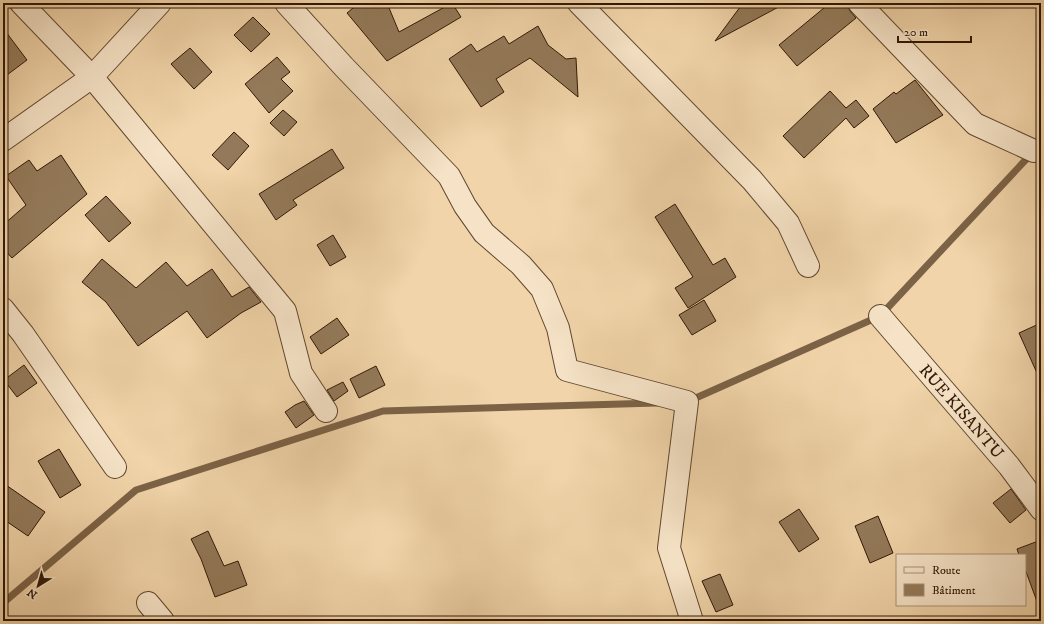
<svg xmlns="http://www.w3.org/2000/svg" width="1044" height="624" viewBox="0 0 1044 624" font-family="'IM FELL DW Pica',serif">
	<style>
		.lines { fill: none; stroke-linecap: round; stroke-linejoin: round }
		.stream { stroke: #7c6246; stroke-width: 7 }
		.building { fill: #947a5a; stroke: #301805 }
		.minor-casing { stroke: #60472e; stroke-width: 24 }
		.minor { stroke: #f6e3c7; stroke-width: 22 }
		.labels { text-anchor: middle; stroke-width: 3; stroke-linejoin: round; paint-order: stroke }
		.street-label { font-size: 17px; fill: #301805; stroke: #f6e3c7 }
	</style>
	<rect width="100%" height="100%" fill="#f1d4a9"/>
	<filter id="stains"><feTurbulence type="fractalNoise" baseFrequency=".005" numOctaves="4"/><feColorMatrix values="0 0 0 0 .2 0 0 0 0 .09 0 0 0 0 .02 0 0 0 .5 -.17"/></filter>
	<radialGradient id="worn" r=".72"><stop offset=".6" stop-color="#630" stop-opacity="0"/><stop offset="1" stop-color="#630" stop-opacity=".3"/></radialGradient>
	<g class="lines">
		<path class="stream" d="M 689,401 L 880,316 L 1032,153
			M 3,603 L 136,490 L 383,411 L 657,403"/>
	</g>
	<path class="building" d="M 359,3 L 387,3 L 399,32 L 452,3 L 461,17 L 387,61 L 347,13 Z
		M 743,3 L 786,3 L 715,41 Z
		M 830,3 L 847,3 L 850,11 L 856,18 L 797,66 L 779,45 Z
		M 253,17 L 270,34 L 251,52 L 234,35 Z
		M 538,26 L 548,45 L 566,59 L 576,58 L 578,97 L 530,58 L 496,79 L 504,92 L 481,107 L 449,59 L 471,44 L 477,52 L 504,36 L 509,44 Z
		M 3,28 L 27,60 L 3,78 Z
		M 190,48 L 212,72 L 194,89 L 171,64 Z
		M 277,57 L 290,72 L 281,79 L 293,91 L 269,113 L 245,84 Z
		M 915,80 L 943,115 L 896,143 L 873,109 L 894,92 L 896,94 Z
		M 830,91 L 846,108 L 856,100 L 869,116 L 854,128 L 846,118 L 804,158 L 783,136 Z
		M 283,110 L 297,122 L 284,136 L 270,123 Z
		M 234,132 L 249,146 L 228,170 L 212,155 Z
		M 332,149 L 344,168 L 293,200 L 297,205 L 276,220 L 259,194 Z
		M 61,155 L 87,194 L 12,258 L 3,248 L 3,225 L 26,205 L 6,176 L 29,160 L 37,171 Z
		M 106,196 L 131,223 L 109,242 L 85,215 Z
		M 675,204 L 713,265 L 725,258 L 736,277 L 688,308 L 675,288 L 693,277 L 655,217 Z
		M 333,235 L 346,257 L 330,266 L 317,245 Z
		M 102,259 L 136,288 L 166,262 L 187,286 L 212,269 L 232,297 L 249,287 L 261,302 L 241,313 L 207,338 L 187,311 L 138,346 L 106,302 L 82,282 Z
		M 704,300 L 716,321 L 692,335 L 679,315 Z
		M 337,318 L 349,335 L 321,354 L 310,337 Z
		M 1041,323 L 1041,382 L 1019,333 Z
		M 24,365 L 37,383 L 17,397 L 4,380 Z
		M 376,366 L 385,385 L 359,398 L 350,379 Z
		M 343,382 L 348,391 L 334,401 L 327,390 Z
		M 304,401 L 314,415 L 296,428 L 285,412 L 295,405 Z
		M 59,449 L 81,485 L 60,498 L 38,461 Z
		M 3,483 L 45,512 L 28,536 L 3,519 Z
		M 1011,489 L 1026,510 L 1010,523 L 993,503 Z
		M 799,509 L 819,539 L 799,552 L 779,522 Z
		M 878,516 L 893,553 L 870,563 L 855,526 Z
		M 208,531 L 224,566 L 238,561 L 247,585 L 215,597 L 201,559 L 191,539 Z
		M 1041,540 L 1041,606 L 1039,607 L 1025,569 L 1025,555 L 1019,555 L 1017,549 Z
		M 720,574 L 733,605 L 716,612 L 702,581 Z"/>
	<g class="lines">
		<g class="minor-casing">
			<path id="minor" d="M 21,3 L 92,77 L 285,311 L 301,373 L 326,411
				M 286,3 L 344,67 L 449,176 L 465,206 L 484,233 L 521,265 L 542,289 L 558,328 L 567,370 L 687,402 L 669,548 L 692,621
				M 579,3 L 752,180 L 788,223 L 808,266
				M 859,3 L 975,124 L 1034,151
				M 3,140 L 92,77 L 160,3
				M 3,309 L 23,334 L 115,467
				M 880,316 L 1009,466 L 1041,509
				M 148,603 L 163,621"/>
		</g>
		<use href="#minor" class="minor"/>
	</g>
	<g class="labels">
		<g class="street-label">
			<text transform="translate(962 411) rotate(49)" y="6">RUE KISANTU</text>
		</g>
	</g>
	<rect width="1044" height="624" fill="none" stroke="#f1d4a9" stroke-width="16"/>
	<rect x="4" y="4" width="1036" height="616" fill="none" stroke="#301805" stroke-width="2"/>
	<rect x="8" y="8" width="1028" height="608" fill="none" stroke="#301805"/>
	<rect x="896" y="554" width="130" height="52" fill="#f6e3c7" stroke="#a79279"/>
	<rect x="904" y="567" width="20" height="6" fill="#f6e3c7" stroke="#a79279"/>
	<text x="932" y="574" font-size="12" fill="#301805">Route</text>
	<rect x="904" y="584" width="20" height="12" fill="#947a5a" stroke="#a79279"/>
	<text x="932" y="594" font-size="12" fill="#301805">Bâtiment</text>
	<g transform="translate(38 586) rotate(217)" stroke="#f6e3c7" stroke-width="3" paint-order="stroke">
	<path d="M0-3L7 15L0 10L-7 15Z" fill="#301805"/>
	<text y="-6" font-size="11" font-weight="bold" text-anchor="middle" fill="#301805">N</text>
	</g>
	<path d="M898 36v6h73v-6" fill="none" stroke="#301805" stroke-width="2"/>
	<text x="904" y="36" font-size="12" fill="#301805" stroke="#f6e3c7" stroke-width="3" paint-order="stroke">20 m</text>
	<rect width="100%" height="100%" filter="url(#stains)"/>
	<rect width="100%" height="100%" fill="url(#worn)"/>
</svg>
